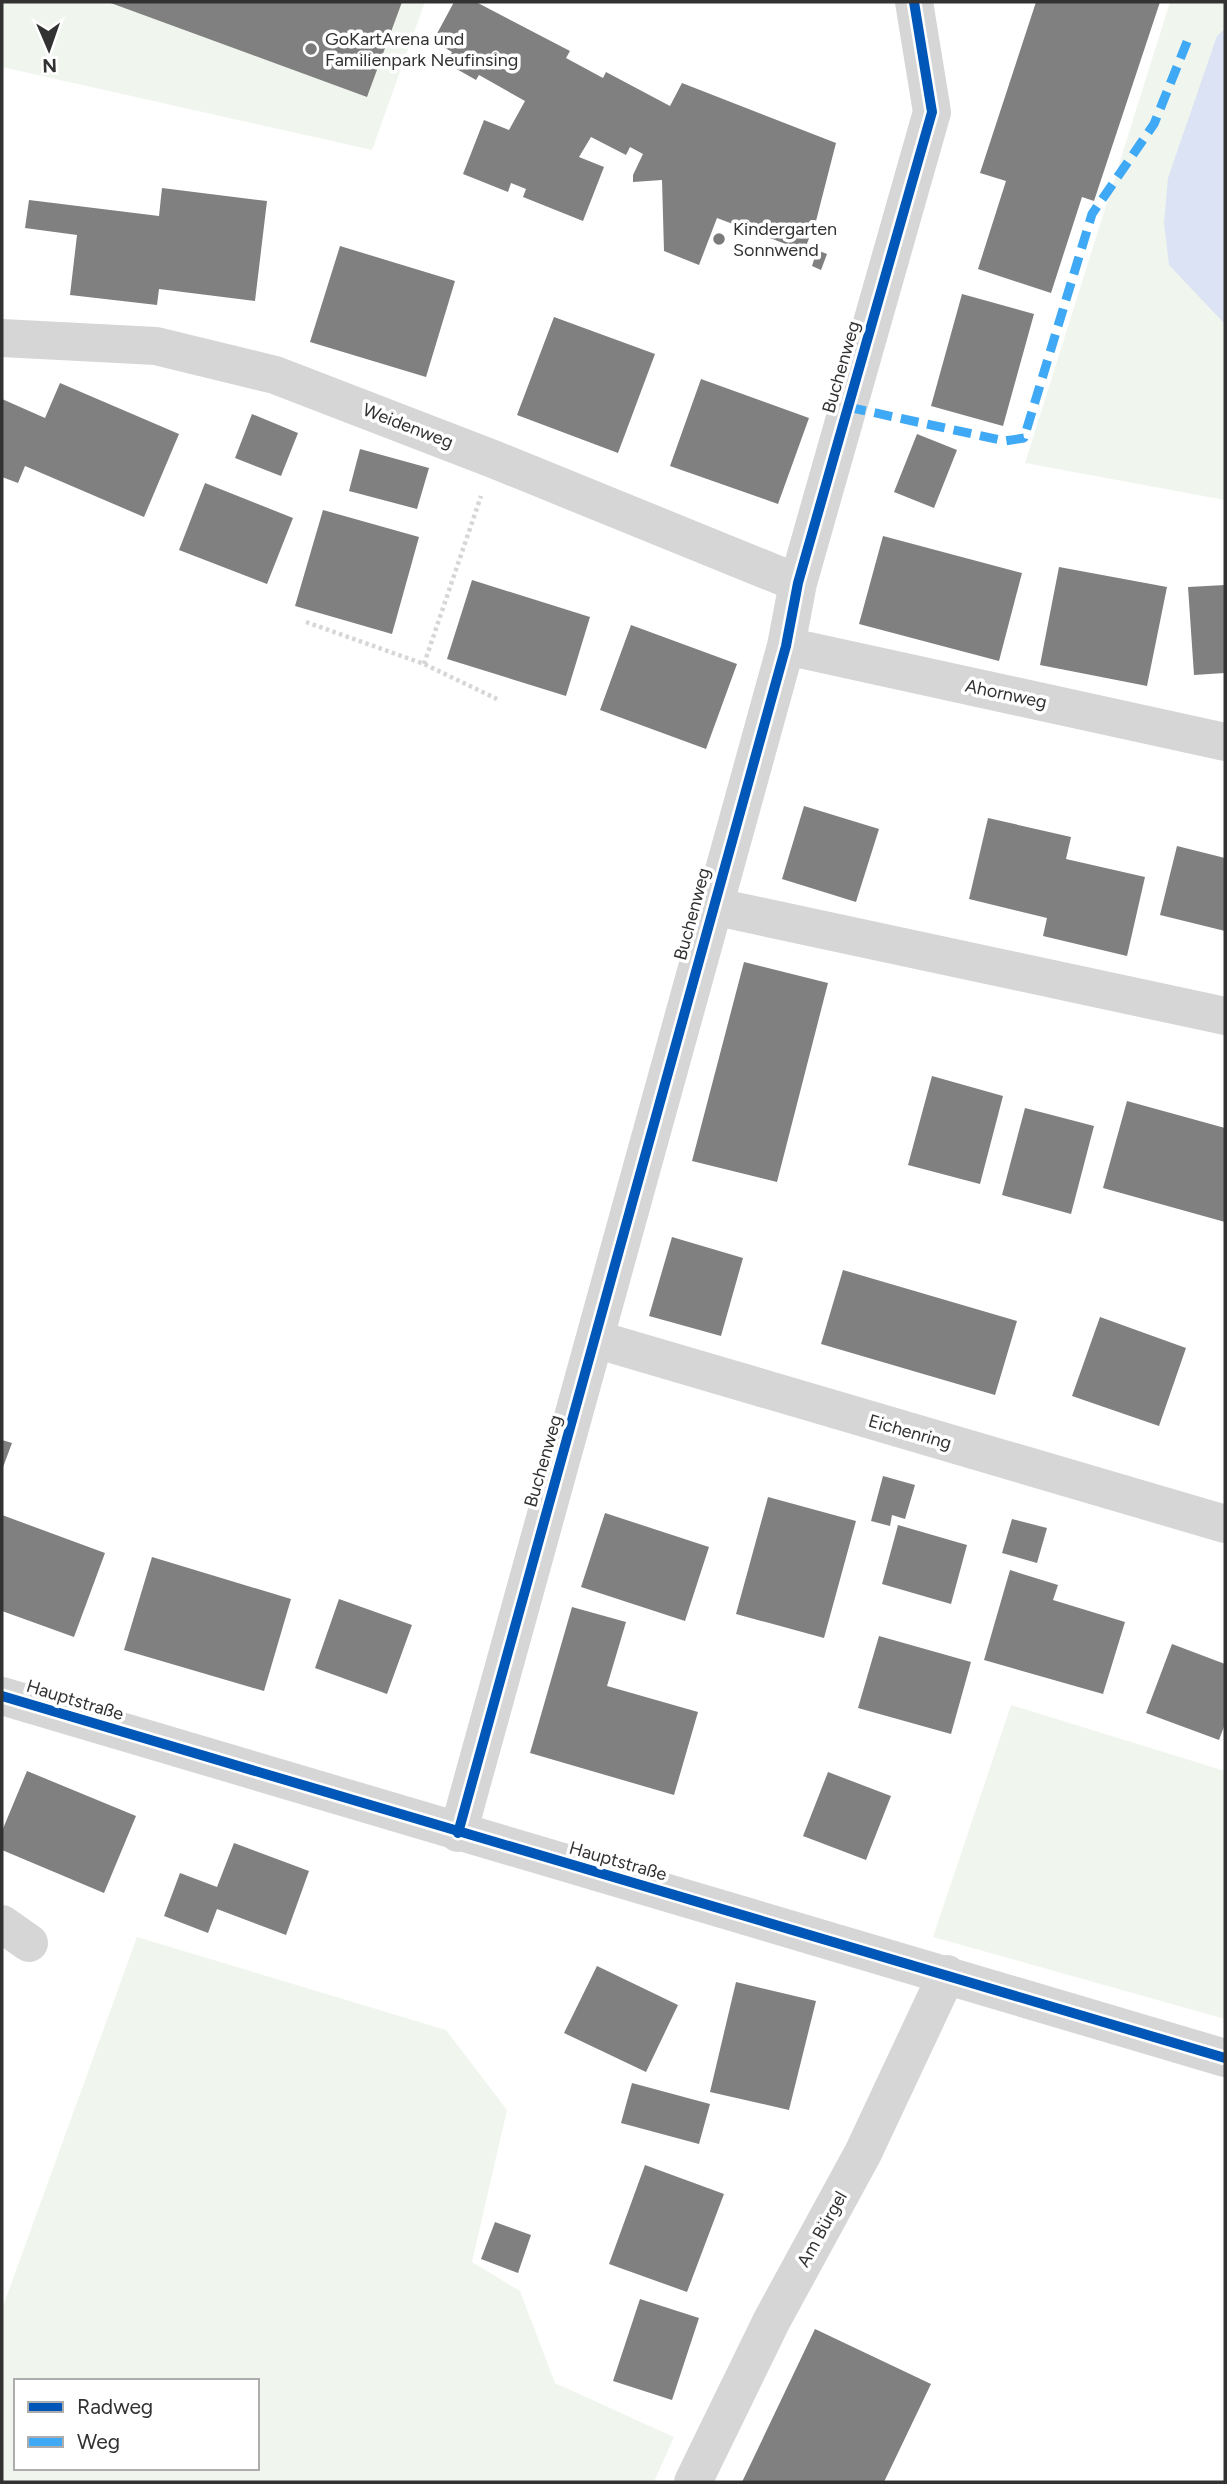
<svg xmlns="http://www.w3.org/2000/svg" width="1227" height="2484" viewBox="0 0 1227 2484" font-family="Figtree,sans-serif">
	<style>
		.green { fill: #f0f6ee; fill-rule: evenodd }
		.water { fill: #dbe3f4 }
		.building { fill: #808080 }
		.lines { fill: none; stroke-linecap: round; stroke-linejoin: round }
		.path { stroke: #d6d6d6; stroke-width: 4.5; stroke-dasharray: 3.5 3.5; stroke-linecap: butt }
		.minor { stroke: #d6d6d6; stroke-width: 38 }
		.quiet { stroke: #3fa9f5; stroke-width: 9; stroke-dasharray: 18 9; stroke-linecap: butt }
		.cycleway-casing { stroke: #fff; stroke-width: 15 }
		.cycleway { stroke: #0057b8; stroke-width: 10 }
		.poi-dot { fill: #7a7a7a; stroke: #fff; stroke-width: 2.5 }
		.labels { text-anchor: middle; stroke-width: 7; stroke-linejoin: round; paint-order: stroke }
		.poi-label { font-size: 18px; fill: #323232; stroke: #fff; text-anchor: start }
		.street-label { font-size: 18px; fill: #323232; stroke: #fff }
	</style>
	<rect width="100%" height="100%" fill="#fff"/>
	<path class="green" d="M 2,2 L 425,2 L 372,150 L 2,67 Z
		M 1170,2 L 1225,2 L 1225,500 L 1025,463 Z
		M 1011,1705 L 1225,1771 L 1225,2019 L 933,1937 Z
		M 137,1937 L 446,2030 L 507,2110 L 472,2262 L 520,2291 L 555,2383 L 674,2437 L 654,2482 L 2,2482 L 2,2309 ZM 16,2381 L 257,2381 L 257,2468 L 16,2468 Z"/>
	<path class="water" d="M 1225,29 L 1225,324 L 1169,265 L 1164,223 L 1168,178 L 1217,36 Z"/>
	<path class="building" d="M 108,2 L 402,2 L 367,97 Z
		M 454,2 L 476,2 L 570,51 L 566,58 L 603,78 L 606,72 L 670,106 L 682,83 L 836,143 L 816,221 L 804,251 L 717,218 L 699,265 L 664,251 L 662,180 L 633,182 L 633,175 L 643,154 L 630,147 L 626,155 L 591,137 L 579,157 L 604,167 L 583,221 L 523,197 L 526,189 L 511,183 L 508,192 L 463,174 L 484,120 L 509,130 L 525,101 L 479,75 L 476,80 L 446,63 L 452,52 L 433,41 Z
		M 1036,2 L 1160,2 L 1094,201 L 1082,197 L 1051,293 L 978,269 L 1006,181 L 980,173 Z
		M 162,188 L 267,201 L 255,301 L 159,289 L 157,305 L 70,295 L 77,235 L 25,228 L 29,200 L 159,216 Z
		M 340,246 L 455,281 L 426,377 L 310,342 Z
		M 817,250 L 827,254 L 821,270 L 812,266 Z
		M 962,294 L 1034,314 L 1003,426 L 931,406 Z
		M 554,317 L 655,354 L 618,453 L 517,415 Z
		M 701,379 L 809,418 L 778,504 L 670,466 Z
		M 60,383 L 179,434 L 144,517 L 25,466 L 18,483 L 2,477 L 2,399 L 45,418 Z
		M 252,414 L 298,433 L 281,476 L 235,458 Z
		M 917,434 L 957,450 L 934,508 L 894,492 Z
		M 360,449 L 429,468 L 417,509 L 349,491 Z
		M 205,483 L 293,518 L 267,584 L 179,550 Z
		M 323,510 L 419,537 L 392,634 L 295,606 Z
		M 883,536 L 1022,573 L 999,661 L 859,624 Z
		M 1059,567 L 1167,587 L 1147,686 L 1040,665 Z
		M 472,580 L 590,617 L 566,696 L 447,659 Z
		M 1225,585 L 1225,673 L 1194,675 L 1188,587 Z
		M 631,625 L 737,664 L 706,749 L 600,710 Z
		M 804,806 L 879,829 L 856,902 L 782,879 Z
		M 988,818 L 1071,837 L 1066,859 L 1145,877 L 1127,956 L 1043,936 L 1047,918 L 969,899 Z
		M 1177,846 L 1225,858 L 1225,931 L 1160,915 Z
		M 744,962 L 828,983 L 777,1182 L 692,1161 Z
		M 932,1076 L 1003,1096 L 980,1184 L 908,1165 Z
		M 1127,1101 L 1225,1128 L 1225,1222 L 1103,1188 Z
		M 1025,1108 L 1094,1126 L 1071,1214 L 1002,1195 Z
		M 672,1237 L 743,1258 L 721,1336 L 649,1316 Z
		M 843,1270 L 1017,1321 L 995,1395 L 821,1344 Z
		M 1100,1317 L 1186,1348 L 1159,1426 L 1072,1396 Z
		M 2,1440 L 12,1443 L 2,1470 Z
		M 883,1476 L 915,1485 L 905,1519 L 892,1515 L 890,1526 L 871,1521 Z
		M 768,1497 L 856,1521 L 824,1638 L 736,1614 Z
		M 605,1513 L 709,1547 L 685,1621 L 581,1587 Z
		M 2,1515 L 105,1553 L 74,1637 L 2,1611 Z
		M 1012,1519 L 1047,1528 L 1037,1563 L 1002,1553 Z
		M 898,1525 L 967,1545 L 951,1604 L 882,1584 Z
		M 152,1557 L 291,1599 L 264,1691 L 124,1650 Z
		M 1010,1570 L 1058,1585 L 1053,1600 L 1125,1622 L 1103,1694 L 984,1660 Z
		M 339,1599 L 412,1625 L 387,1694 L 315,1668 Z
		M 572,1607 L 626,1622 L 607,1686 L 698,1712 L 674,1795 L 530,1753 Z
		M 879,1636 L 971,1662 L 951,1734 L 858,1708 Z
		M 1172,1644 L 1225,1664 L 1225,1724 L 1219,1740 L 1146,1713 Z
		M 27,1771 L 136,1816 L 104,1893 L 2,1850 L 2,1831 Z
		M 828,1772 L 891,1796 L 866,1860 L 803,1836 Z
		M 234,1843 L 309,1871 L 286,1935 L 217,1909 L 208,1933 L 164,1916 L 180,1873 L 217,1887 Z
		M 597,1966 L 678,2005 L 646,2072 L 564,2033 Z
		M 736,1982 L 816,2001 L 789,2110 L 710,2092 Z
		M 632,2083 L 710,2104 L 699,2144 L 621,2123 Z
		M 645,2165 L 724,2194 L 687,2292 L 609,2264 Z
		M 495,2222 L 531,2235 L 518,2273 L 481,2259 Z
		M 640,2299 L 699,2318 L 672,2400 L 613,2381 Z
		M 815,2329 L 931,2384 L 884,2482 L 742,2482 Z"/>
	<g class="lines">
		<path class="path" d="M 306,622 L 424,664 L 497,699
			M 424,664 L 481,496"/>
		<path class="minor" d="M 2,338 L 156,346 L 275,375 L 493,459 L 798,583
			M 786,646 L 1225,742
			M 712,906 L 1225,1016
			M 595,1339 L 1225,1524
			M 2,1696 L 1225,2058
			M 458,1833 L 786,646 L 798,583 L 932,112 L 914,2
			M 2,1924 L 29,1943
			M 693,2482 L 772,2320 L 863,2153 L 947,1974"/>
		<path class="quiet" d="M 848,407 L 1005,441 L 1024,438 L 1092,214 L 1154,124 L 1189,37"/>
		<g class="cycleway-casing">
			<path id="cycleway" d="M 2,1696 L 1225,2058
				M 458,1833 L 786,646 L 798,583 L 932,112 L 914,2"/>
		</g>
		<use href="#cycleway" class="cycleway"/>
	</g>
	<g class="poi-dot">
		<circle cx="311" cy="49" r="7"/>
		<circle cx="719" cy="239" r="7"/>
	</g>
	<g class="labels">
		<g class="poi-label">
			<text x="325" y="45">GoKartArena und<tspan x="325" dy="21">Familienpark Neufinsing</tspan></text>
			<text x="733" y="235">Kindergarten<tspan x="733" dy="21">Sonnwend</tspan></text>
		</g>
		<g class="street-label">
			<text transform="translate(841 367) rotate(-74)" y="6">Buchenweg</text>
			<text transform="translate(408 426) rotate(21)" y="6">Weidenweg</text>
			<text transform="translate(1006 694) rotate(12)" y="6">Ahornweg</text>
			<text transform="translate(692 914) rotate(-75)" y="6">Buchenweg</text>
			<text transform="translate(910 1432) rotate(16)" y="6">Eichenring</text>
			<text transform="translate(543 1461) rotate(-74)" y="6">Buchenweg</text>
			<text transform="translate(75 1700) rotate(17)" y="6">Hauptstraße</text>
			<text transform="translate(618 1861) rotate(16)" y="6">Hauptstraße</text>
			<text transform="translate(822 2229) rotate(-61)" y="6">Am Bürgel</text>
		</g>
	</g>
	<rect width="1227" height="2484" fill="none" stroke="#323232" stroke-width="7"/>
	<rect x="14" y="2379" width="245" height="91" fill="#ffffff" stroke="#adadad" stroke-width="2"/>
	<rect x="28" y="2402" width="35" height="10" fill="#0057b8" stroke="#adadad" stroke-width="2"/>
	<text x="77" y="2414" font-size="21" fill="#323232">Radweg</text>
	<rect x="28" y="2437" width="35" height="10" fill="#3fa9f5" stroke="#adadad" stroke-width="2"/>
	<text x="77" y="2449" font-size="21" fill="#323232">Weg</text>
	<g transform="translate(49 49) rotate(178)" stroke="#ffffff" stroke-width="5" paint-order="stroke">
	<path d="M0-5L12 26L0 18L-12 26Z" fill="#323232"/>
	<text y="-10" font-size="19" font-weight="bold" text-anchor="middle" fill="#323232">N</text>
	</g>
</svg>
